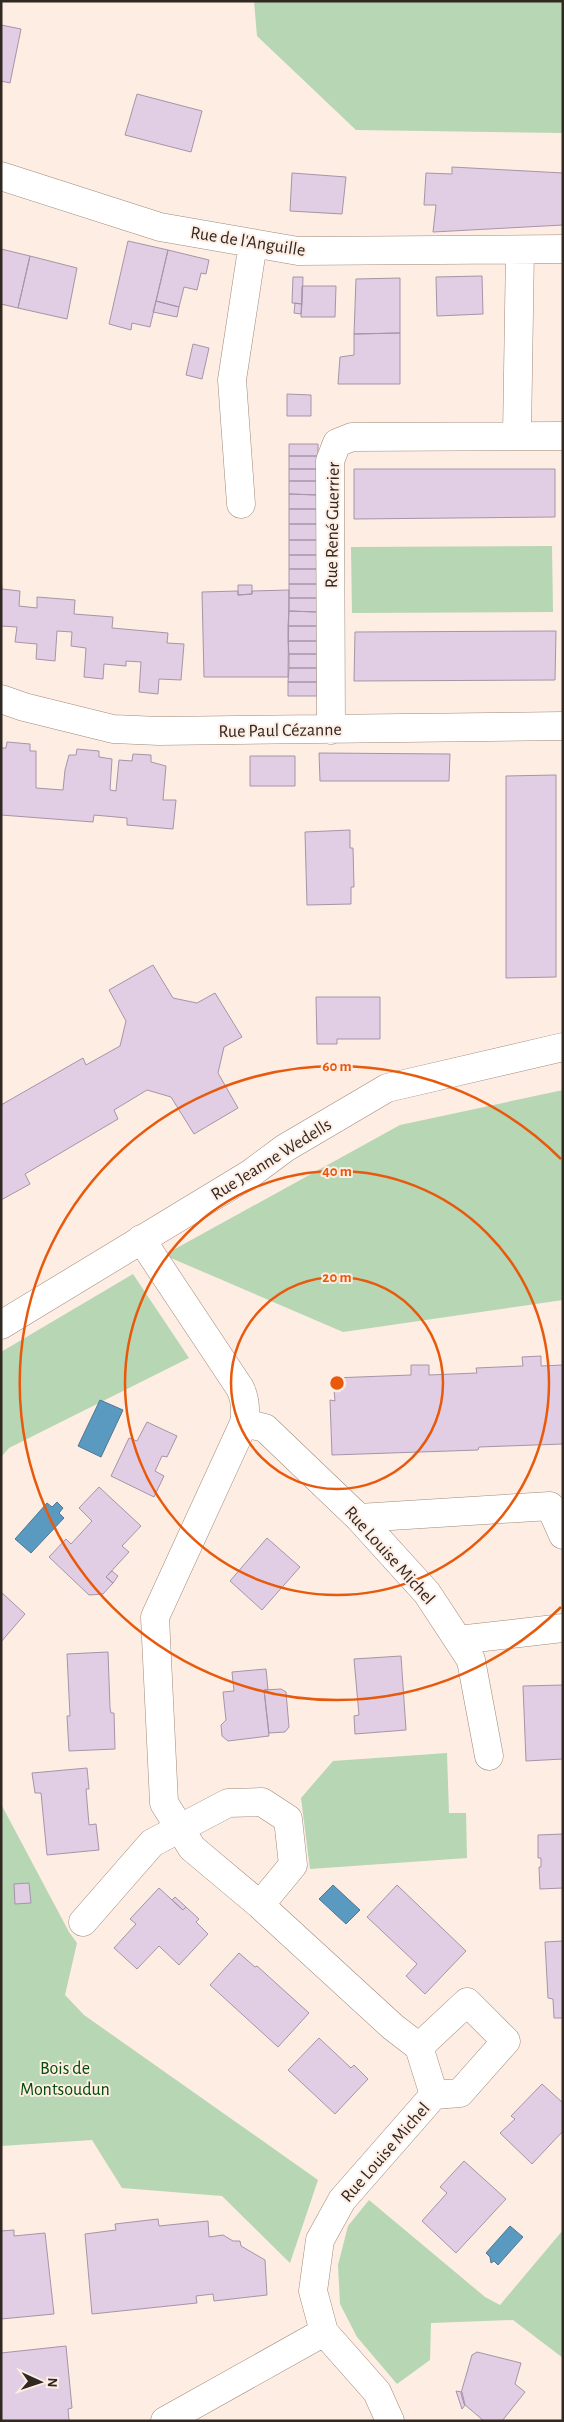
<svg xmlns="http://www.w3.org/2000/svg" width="564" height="2422" viewBox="0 0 564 2422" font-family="'Alegreya Sans',sans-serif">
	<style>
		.green { fill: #b6d6b4 }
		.water { fill: #5a9ac1; stroke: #4e7891 }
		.building { fill: #e2cee4; stroke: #a694a8 }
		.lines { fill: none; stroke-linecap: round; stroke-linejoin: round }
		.minor-casing { stroke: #a08979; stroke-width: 29 }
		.minor { stroke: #fff; stroke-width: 28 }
		.ring { fill: none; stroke: #e8590c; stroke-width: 2.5 }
		.labels { text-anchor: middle; stroke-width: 4; stroke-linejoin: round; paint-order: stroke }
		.street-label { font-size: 18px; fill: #312822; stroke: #fdede3 }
		.park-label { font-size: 18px; fill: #024d09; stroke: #fdede3 }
		.centre { fill: #e8590c; stroke: #fdede3; stroke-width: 2.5 }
		.ring-label { font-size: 15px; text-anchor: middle; font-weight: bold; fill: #e8590c; stroke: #fdede3; stroke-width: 4; stroke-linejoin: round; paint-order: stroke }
	</style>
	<rect width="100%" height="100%" fill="#fdede3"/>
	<path class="green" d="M 254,1 L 563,1 L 563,133 L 356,130 L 257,36 Z
		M 552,546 L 553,612 L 352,613 L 351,547 Z
		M 563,1090 L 563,1300 L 343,1332 L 164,1255 L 400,1125 Z
		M 133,1274 L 189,1358 L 9,1448 L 1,1457 L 1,1352 Z
		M 447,1753 L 449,1813 L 466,1813 L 467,1858 L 310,1869 L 301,1798 L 333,1761 Z
		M 1,1804 L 69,1932 L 77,1943 L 65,1995 L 84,2015 L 318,2180 L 290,2263 L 222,2196 L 122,2188 L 92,2140 L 1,2146 Z
		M 369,2200 L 485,2297 L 500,2305 L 563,2230 L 563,2358 L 513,2320 L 431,2323 L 430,2360 L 397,2384 L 357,2337 L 340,2304 L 338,2265 L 348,2226 Z"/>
	<path class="water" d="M 100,1400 L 123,1410 L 101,1457 L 78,1446 Z
		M 57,1502 L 63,1508 L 59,1513 L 64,1518 L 31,1553 L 15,1539 L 47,1503 L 52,1507 Z
		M 333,1885 L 360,1910 L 346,1924 L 319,1899 Z
		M 510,2226 L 523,2237 L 498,2265 L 494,2261 L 491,2263 L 490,2257 L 486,2253 Z"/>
	<path class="building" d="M 1,25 L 21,29 L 10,83 L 1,81 Z
		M 137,94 L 202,111 L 191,152 L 125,135 Z
		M 452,167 L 563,173 L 563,225 L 433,232 L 436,205 L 424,205 L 426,173 L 452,174 Z
		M 292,173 L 346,177 L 342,214 L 290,211 Z
		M 128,241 L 168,250 L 150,327 L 132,323 L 131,330 L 109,324 Z
		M 1,249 L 30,256 L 18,308 L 1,304 Z
		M 168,250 L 209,260 L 206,274 L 201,273 L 197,290 L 184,287 L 179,307 L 156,301 Z
		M 30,256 L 77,268 L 67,319 L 18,308 Z
		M 482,276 L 483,314 L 437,316 L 436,277 Z
		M 293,277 L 303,277 L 302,304 L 292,303 Z
		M 400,278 L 400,333 L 354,334 L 356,279 Z
		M 302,286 L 336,286 L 335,317 L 301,317 Z
		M 156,301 L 179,307 L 177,317 L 153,312 Z
		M 295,303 L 302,304 L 301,314 L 294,313 Z
		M 400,333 L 400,384 L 338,384 L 340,357 L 354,355 L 354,334 Z
		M 193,344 L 209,348 L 202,379 L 186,375 Z
		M 287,394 L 311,395 L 311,416 L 287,416 Z
		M 289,444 L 318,444 L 318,456 L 289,456 Z
		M 289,456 L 318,456 L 318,469 L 289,469 Z
		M 289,469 L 318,469 L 318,481 L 289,481 Z
		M 354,469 L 555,469 L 555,517 L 354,519 Z
		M 289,481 L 318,481 L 318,495 L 289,494 Z
		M 289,494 L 318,495 L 318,509 L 289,509 Z
		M 289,509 L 318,509 L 318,524 L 289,524 Z
		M 289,524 L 318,524 L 318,540 L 289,540 Z
		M 289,540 L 318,540 L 317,555 L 289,555 Z
		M 289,555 L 317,555 L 317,569 L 289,569 Z
		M 289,569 L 317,569 L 318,584 L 289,584 Z
		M 1,579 L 2,589 L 20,591 L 19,606 L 37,608 L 37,597 L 75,600 L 74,614 L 113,617 L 112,628 L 168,633 L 167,643 L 184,644 L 181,680 L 159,679 L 158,694 L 139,692 L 141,662 L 126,661 L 126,666 L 104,664 L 103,679 L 84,677 L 86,648 L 71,646 L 72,632 L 57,631 L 55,661 L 36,659 L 37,644 L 15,642 L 17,627 L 1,626 Z
		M 289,584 L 318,584 L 318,598 L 289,598 Z
		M 238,585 L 252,585 L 252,594 L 238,595 Z
		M 289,590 L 288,677 L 204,677 L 202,592 L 238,591 L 238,595 L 252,594 L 252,591 Z
		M 289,598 L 318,598 L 317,612 L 289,611 Z
		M 289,611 L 317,612 L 317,626 L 288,626 Z
		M 288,626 L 317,626 L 317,641 L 288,641 Z
		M 556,631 L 555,680 L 354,681 L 355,632 Z
		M 288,641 L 317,641 L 317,654 L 289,654 Z
		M 289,654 L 317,654 L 317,668 L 289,668 Z
		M 289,668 L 317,668 L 317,682 L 288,682 Z
		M 288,682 L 317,682 L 317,696 L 288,696 Z
		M 7,742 L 30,744 L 30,751 L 36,751 L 36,788 L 63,790 L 65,770 L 69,755 L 76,755 L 77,749 L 99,751 L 99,757 L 112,759 L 110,790 L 116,791 L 119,760 L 132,761 L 133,754 L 151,755 L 151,762 L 166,766 L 163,800 L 176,800 L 173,829 L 127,825 L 127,818 L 94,815 L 93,822 L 1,815 L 1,748 L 6,748 Z
		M 319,753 L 450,754 L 449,781 L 320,781 Z
		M 250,756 L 295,756 L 295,786 L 250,786 Z
		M 556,775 L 556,977 L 506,978 L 506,776 Z
		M 350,830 L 350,848 L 353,848 L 354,887 L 351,887 L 351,904 L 307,905 L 305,832 Z
		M 153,965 L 173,998 L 197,1003 L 215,993 L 242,1037 L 224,1047 L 218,1073 L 238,1108 L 194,1134 L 171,1097 L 147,1090 L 114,1110 L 118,1119 L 25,1174 L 30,1184 L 1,1200 L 1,1105 L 83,1058 L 86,1065 L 120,1046 L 126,1021 L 109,990 Z
		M 316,997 L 380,997 L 380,1039 L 337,1039 L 337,1044 L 317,1044 Z
		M 541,1356 L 541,1366 L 563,1365 L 563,1444 L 479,1447 L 478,1450 L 332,1455 L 330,1400 L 335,1401 L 333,1378 L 411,1375 L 411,1365 L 429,1365 L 429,1375 L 477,1373 L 476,1368 L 523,1366 L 522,1357 Z
		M 147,1422 L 177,1436 L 167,1457 L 162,1456 L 155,1471 L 164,1476 L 154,1497 L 111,1476 L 129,1438 L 137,1441 Z
		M 99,1487 L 141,1526 L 122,1546 L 129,1552 L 106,1577 L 113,1583 L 103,1594 L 89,1595 L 49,1557 L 66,1539 L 71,1544 L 92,1521 L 79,1508 Z
		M 267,1538 L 300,1567 L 262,1610 L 230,1581 Z
		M 112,1571 L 118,1576 L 113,1583 L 106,1577 Z
		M 1,1592 L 25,1614 L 1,1642 Z
		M 108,1652 L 110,1708 L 111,1713 L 114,1713 L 115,1749 L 69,1751 L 67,1716 L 70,1716 L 67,1654 Z
		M 401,1656 L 406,1730 L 355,1734 L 354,1716 L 359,1715 L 354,1659 Z
		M 266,1669 L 268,1690 L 264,1690 L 269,1736 L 228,1741 L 222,1736 L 221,1725 L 226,1720 L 223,1692 L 234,1691 L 232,1672 Z
		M 563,1685 L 563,1759 L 526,1761 L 523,1686 Z
		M 281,1689 L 286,1692 L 289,1727 L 285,1732 L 269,1733 L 264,1690 Z
		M 87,1768 L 89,1789 L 86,1789 L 89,1825 L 96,1824 L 99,1850 L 47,1855 L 41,1793 L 35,1793 L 32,1773 Z
		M 563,1834 L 563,1888 L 540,1889 L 539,1867 L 541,1867 L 541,1858 L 538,1858 L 538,1835 Z
		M 29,1883 L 31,1903 L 15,1904 L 14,1884 Z
		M 397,1885 L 466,1951 L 425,1994 L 406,1976 L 417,1964 L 367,1917 Z
		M 159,1888 L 183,1910 L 186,1907 L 199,1919 L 196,1922 L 208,1934 L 179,1965 L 159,1946 L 137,1969 L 114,1948 L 136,1924 L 130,1919 Z
		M 175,1897 L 186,1907 L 183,1910 L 172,1900 Z
		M 563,1941 L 563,2018 L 554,2018 L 553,1999 L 548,1998 L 545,1942 Z
		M 239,1953 L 255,1967 L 257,1966 L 309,2013 L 278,2047 L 210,1985 Z
		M 319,2038 L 351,2068 L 354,2065 L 368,2079 L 335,2114 L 288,2070 Z
		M 542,2084 L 563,2103 L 563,2131 L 532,2164 L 500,2133 L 515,2119 L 511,2116 Z
		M 464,2161 L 506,2199 L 456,2253 L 422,2221 L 447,2193 L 440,2187 Z
		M 158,2219 L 159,2226 L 208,2221 L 209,2237 L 223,2235 L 233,2241 L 240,2241 L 241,2246 L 265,2260 L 267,2295 L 214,2301 L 213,2294 L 196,2296 L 197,2303 L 92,2314 L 85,2234 L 116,2230 L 115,2224 Z
		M 14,2230 L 14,2236 L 45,2233 L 54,2314 L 1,2319 L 1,2231 Z
		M 66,2346 L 72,2408 L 68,2409 L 69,2421 L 1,2421 L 1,2353 Z
		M 477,2352 L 521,2363 L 515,2384 L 525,2392 L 502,2421 L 484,2421 L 464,2404 L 461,2393 L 472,2355 Z
		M 456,2391 L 462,2392 L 465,2405 L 462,2409 Z"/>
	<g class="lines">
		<g class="minor-casing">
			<path id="minor" d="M 1,176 L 160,227 L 298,251 L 563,249
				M 517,435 L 520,250
				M 241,504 L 232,380 L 253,243
				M 1,699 L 24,707 L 113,729 L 159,731 L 563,726
				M 331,730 L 330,461 L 337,443 L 352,437 L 563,436
				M 141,1239 L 240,1388 C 246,1400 246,1411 244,1423 L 155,1617 L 164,1803 L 192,1848 L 260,1905 L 393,2027 L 419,2047 L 467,2002 L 506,2041 L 460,2093 L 434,2095 L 342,2200 L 320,2240 L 313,2291 L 324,2332 L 377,2392 L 390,2421
				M 1,1325 L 250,1174 L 285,1148 L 387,1088 L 563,1047
				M 244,1423 L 265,1428 L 359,1518 L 427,1593 L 471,1660 L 489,1756
				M 359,1518 L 550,1506 L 563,1535
				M 458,1640 L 563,1628
				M 83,1922 L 152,1843 L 228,1803 L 262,1802 L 288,1819 L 293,1865 L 260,1905
				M 419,2047 L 434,2095
				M 165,2421 L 324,2332"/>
		</g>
		<use href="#minor" class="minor"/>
	</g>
	<g class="ring">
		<circle cx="337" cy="1383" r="106"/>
		<circle cx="337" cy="1383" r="212"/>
		<path d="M561 1607A317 317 0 1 1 561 1159"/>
	</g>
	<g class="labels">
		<g class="street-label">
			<text transform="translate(248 241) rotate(9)" y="6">Rue de l'Anguille</text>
			<text transform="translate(332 525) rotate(-89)" y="6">Rue René Guerrier</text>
			<text transform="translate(280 730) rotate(-1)" y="6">Rue Paul Cézanne</text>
			<text transform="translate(271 1159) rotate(-32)" y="6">Rue Jeanne Wedells</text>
			<text transform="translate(390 1555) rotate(48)" y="6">Rue Louise Michel</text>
			<text transform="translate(385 2152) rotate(-49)" y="6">Rue Louise Michel</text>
		</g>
		<g class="park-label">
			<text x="65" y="2074">Bois de<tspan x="65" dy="21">Montsoudun</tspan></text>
		</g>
	</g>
	<circle cx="337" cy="1383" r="8" class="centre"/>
	<g class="ring-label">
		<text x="337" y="1071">60 m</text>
		<text x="337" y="1176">40 m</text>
		<text x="337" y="1282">20 m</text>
	</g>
	<rect width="564" height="2422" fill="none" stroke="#312822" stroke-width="5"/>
	<g transform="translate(40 2382) rotate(93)" stroke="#fdede3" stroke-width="4" paint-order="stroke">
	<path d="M0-4L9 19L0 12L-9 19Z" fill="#312822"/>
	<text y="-8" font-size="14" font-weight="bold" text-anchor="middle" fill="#312822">N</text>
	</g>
</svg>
